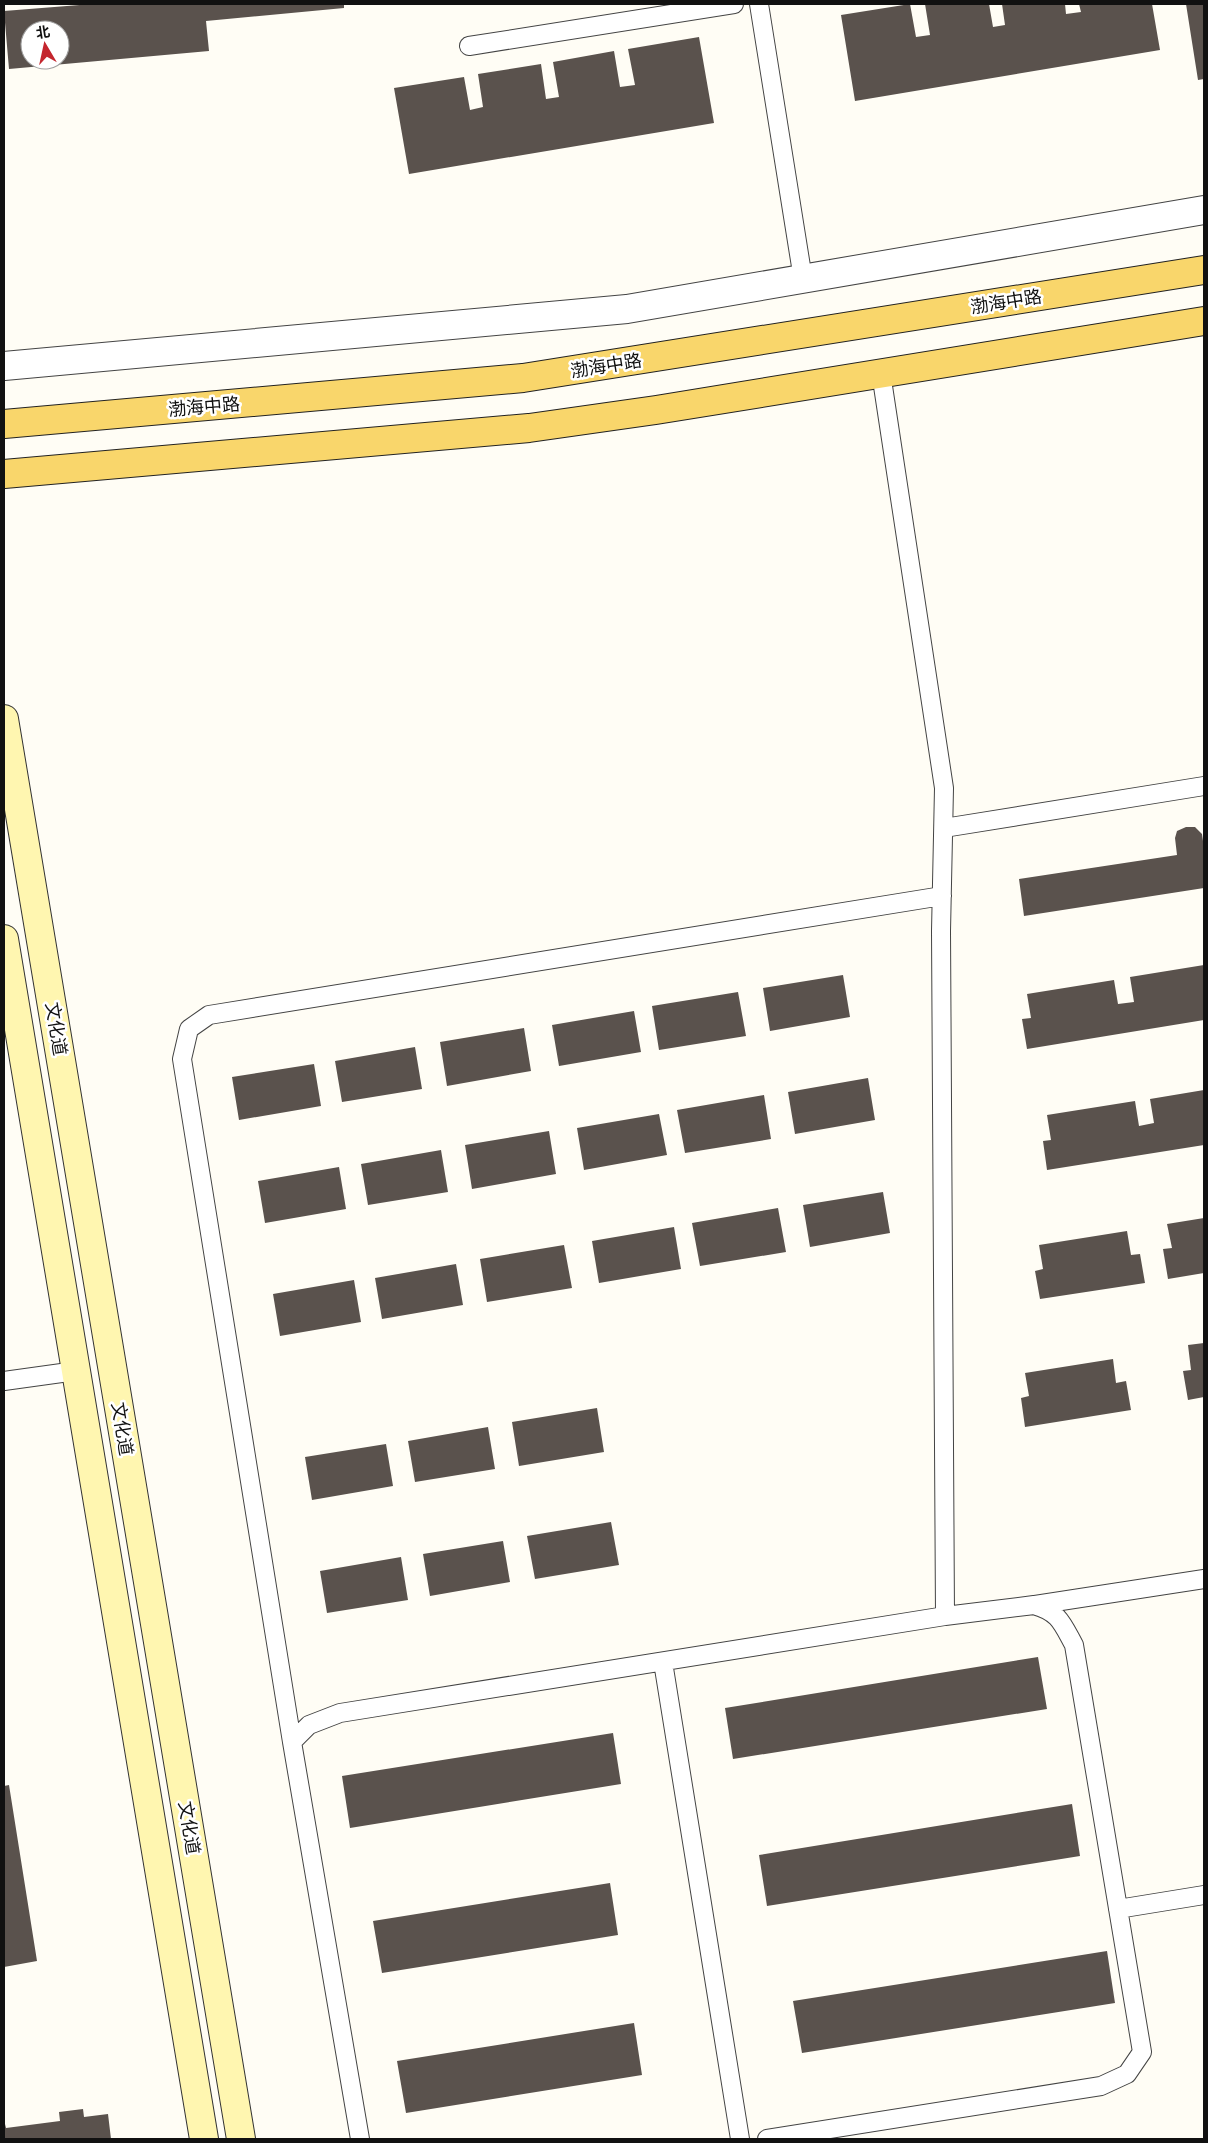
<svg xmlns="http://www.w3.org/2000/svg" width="1208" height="2143" viewBox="0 0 1208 2143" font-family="'IBM Plex Serif','Noto Sans SC',serif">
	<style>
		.building { fill: #5a524d; fill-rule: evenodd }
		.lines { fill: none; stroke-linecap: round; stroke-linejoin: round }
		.lane-casing { stroke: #444; stroke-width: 20 }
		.street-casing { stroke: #444; stroke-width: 30 }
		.secondary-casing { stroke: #333; stroke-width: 30 }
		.primary-casing { stroke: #222; stroke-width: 30 }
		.lane { stroke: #fff; stroke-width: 18 }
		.street { stroke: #fff; stroke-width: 28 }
		.secondary { stroke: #fff6b0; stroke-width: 28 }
		.primary { stroke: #f9d66b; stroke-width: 28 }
		.labels { text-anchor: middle; stroke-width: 5; stroke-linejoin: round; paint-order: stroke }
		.street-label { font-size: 18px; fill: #111; stroke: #fff }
	</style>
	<rect width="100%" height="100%" fill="#fffdf5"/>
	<path class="building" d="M 92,4 L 344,4 L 344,8 L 206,21 L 209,51 L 9,69 L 4,11 ZM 30,30 L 60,30 L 60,60 L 30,60 Z
		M 910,4 L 916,37 L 930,35 L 925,4 L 989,4 L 993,27 L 1005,25 L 1002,4 L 1065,4 L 1066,14 L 1081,12 L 1079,4 L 1152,4 L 1160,50 L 855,101 L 841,15 Z
		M 1186,4 L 1204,4 L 1204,79 L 1198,80 Z
		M 699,37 L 714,123 L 409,174 L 394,88 L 464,77 L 470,110 L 483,107 L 478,74 L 541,64 L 546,99 L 559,97 L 553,62 L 614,51 L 620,87 L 635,85 L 628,49 Z
		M 1186,827 L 1195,827 L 1202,834 L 1204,848 L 1204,888 L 1024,916 L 1019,879 L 1177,855 L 1175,838 L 1177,831 Z
		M 1204,965 L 1204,1020 L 1027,1049 L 1022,1019 L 1031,1018 L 1027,994 L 1114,980 L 1118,1004 L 1134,1002 L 1130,977 Z
		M 843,975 L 850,1017 L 770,1031 L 763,988 Z
		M 738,992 L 746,1036 L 659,1050 L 652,1006 Z
		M 634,1011 L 641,1052 L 559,1066 L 552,1025 Z
		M 524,1028 L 531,1071 L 447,1086 L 440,1042 Z
		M 415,1047 L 422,1089 L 342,1102 L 335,1061 Z
		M 314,1064 L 321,1106 L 239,1120 L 232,1077 Z
		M 868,1078 L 875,1120 L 795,1134 L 788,1092 Z
		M 1204,1090 L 1204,1145 L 1047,1170 L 1043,1141 L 1051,1140 L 1047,1115 L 1135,1101 L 1139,1126 L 1154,1123 L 1150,1099 Z
		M 764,1095 L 771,1139 L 685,1153 L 677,1110 Z
		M 659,1114 L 667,1155 L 584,1170 L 577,1128 Z
		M 549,1131 L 556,1174 L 472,1189 L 465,1145 Z
		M 441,1150 L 448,1192 L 368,1205 L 361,1164 Z
		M 339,1167 L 346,1209 L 265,1223 L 258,1181 Z
		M 883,1192 L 890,1233 L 810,1247 L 803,1205 Z
		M 778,1208 L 786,1252 L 700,1266 L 692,1223 Z
		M 1204,1218 L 1204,1273 L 1168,1279 L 1163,1249 L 1172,1248 L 1167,1224 Z
		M 674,1227 L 681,1269 L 599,1283 L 592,1241 Z
		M 1127,1231 L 1131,1255 L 1140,1254 L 1145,1283 L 1040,1299 L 1035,1271 L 1043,1269 L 1039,1245 Z
		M 564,1245 L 572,1288 L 487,1302 L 480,1259 Z
		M 456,1264 L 463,1305 L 382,1319 L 375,1278 Z
		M 354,1280 L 361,1322 L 280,1336 L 273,1294 Z
		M 1204,1343 L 1204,1397 L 1188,1400 L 1183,1371 L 1191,1370 L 1188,1345 Z
		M 1113,1359 L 1116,1383 L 1126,1381 L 1131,1410 L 1025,1427 L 1021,1398 L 1029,1396 L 1025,1373 Z
		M 597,1408 L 604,1452 L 519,1466 L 512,1422 Z
		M 488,1427 L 495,1469 L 415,1482 L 408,1441 Z
		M 386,1444 L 393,1486 L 312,1500 L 305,1457 Z
		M 611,1522 L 619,1565 L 535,1579 L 527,1536 Z
		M 503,1541 L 510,1582 L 430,1596 L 423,1554 Z
		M 401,1557 L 408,1600 L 327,1613 L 320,1571 Z
		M 1038,1657 L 1047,1709 L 733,1759 L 725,1708 Z
		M 613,1733 L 621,1784 L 350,1828 L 342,1776 Z
		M 9,1785 L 37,1961 L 4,1967 L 4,1786 Z
		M 1072,1804 L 1080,1856 L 767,1906 L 759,1855 Z
		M 610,1883 L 618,1935 L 382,1973 L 373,1921 Z
		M 1107,1951 L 1115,2003 L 802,2053 L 793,2001 Z
		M 634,2023 L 642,2075 L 406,2113 L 397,2061 Z
		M 83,2109 L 84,2117 L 108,2114 L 111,2139 L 4,2139 L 4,2120 L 6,2128 L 60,2121 L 59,2112 Z"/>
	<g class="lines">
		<g class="lane-casing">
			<path id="lane" d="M 759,4 L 803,279
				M 469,46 L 734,4
				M 881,373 L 944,788 L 941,931 L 945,1616
				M 944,828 L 1204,786
				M 4,1381 L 76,1371
				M 1035,1605 L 1204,1579
				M 663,1662 L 740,2139
				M 292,1742 L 182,1059 L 189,1029 L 209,1015 L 942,896
				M 1118,1909 L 1204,1895
				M 360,2139 L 292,1742 L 309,1725 L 340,1713 L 945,1616 L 1034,1605 C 1059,1612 1062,1623 1074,1645 L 1142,2052 L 1127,2074 L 1101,2086 L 767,2139"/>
		</g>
		<g class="street-casing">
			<path id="street" d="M 4,366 L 627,309 L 1204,210"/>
		</g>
		<g class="secondary-casing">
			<path id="secondary" d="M 4,719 L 241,2139
				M 4,939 L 204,2139"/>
		</g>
		<g class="primary-casing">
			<path id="primary" d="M 4,424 L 523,378 L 1204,270
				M 4,474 L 529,428 L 656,410 L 1204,321"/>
		</g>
		<use href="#lane" class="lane"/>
		<use href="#street" class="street"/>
		<use href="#secondary" class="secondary"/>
		<use href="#primary" class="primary"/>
	</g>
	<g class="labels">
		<g class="street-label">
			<text transform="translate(1006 302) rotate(-9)" y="6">渤海中路</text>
			<text transform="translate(606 366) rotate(-9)" y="6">渤海中路</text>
			<text transform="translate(204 407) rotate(-5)" y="6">渤海中路</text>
			<text transform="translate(56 1029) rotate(81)" y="6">文化道</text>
			<text transform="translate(122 1429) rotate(81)" y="6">文化道</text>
			<text transform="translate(189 1828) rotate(81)" y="6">文化道</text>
		</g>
	</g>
	<rect width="1208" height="2143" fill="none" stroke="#111111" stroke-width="10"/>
	<g transform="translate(45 45) rotate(351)"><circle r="24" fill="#ffffff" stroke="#a0a0a0"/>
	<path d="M0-4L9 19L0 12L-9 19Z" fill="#c4262e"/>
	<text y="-8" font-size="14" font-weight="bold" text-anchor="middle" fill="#111111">北</text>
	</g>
</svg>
